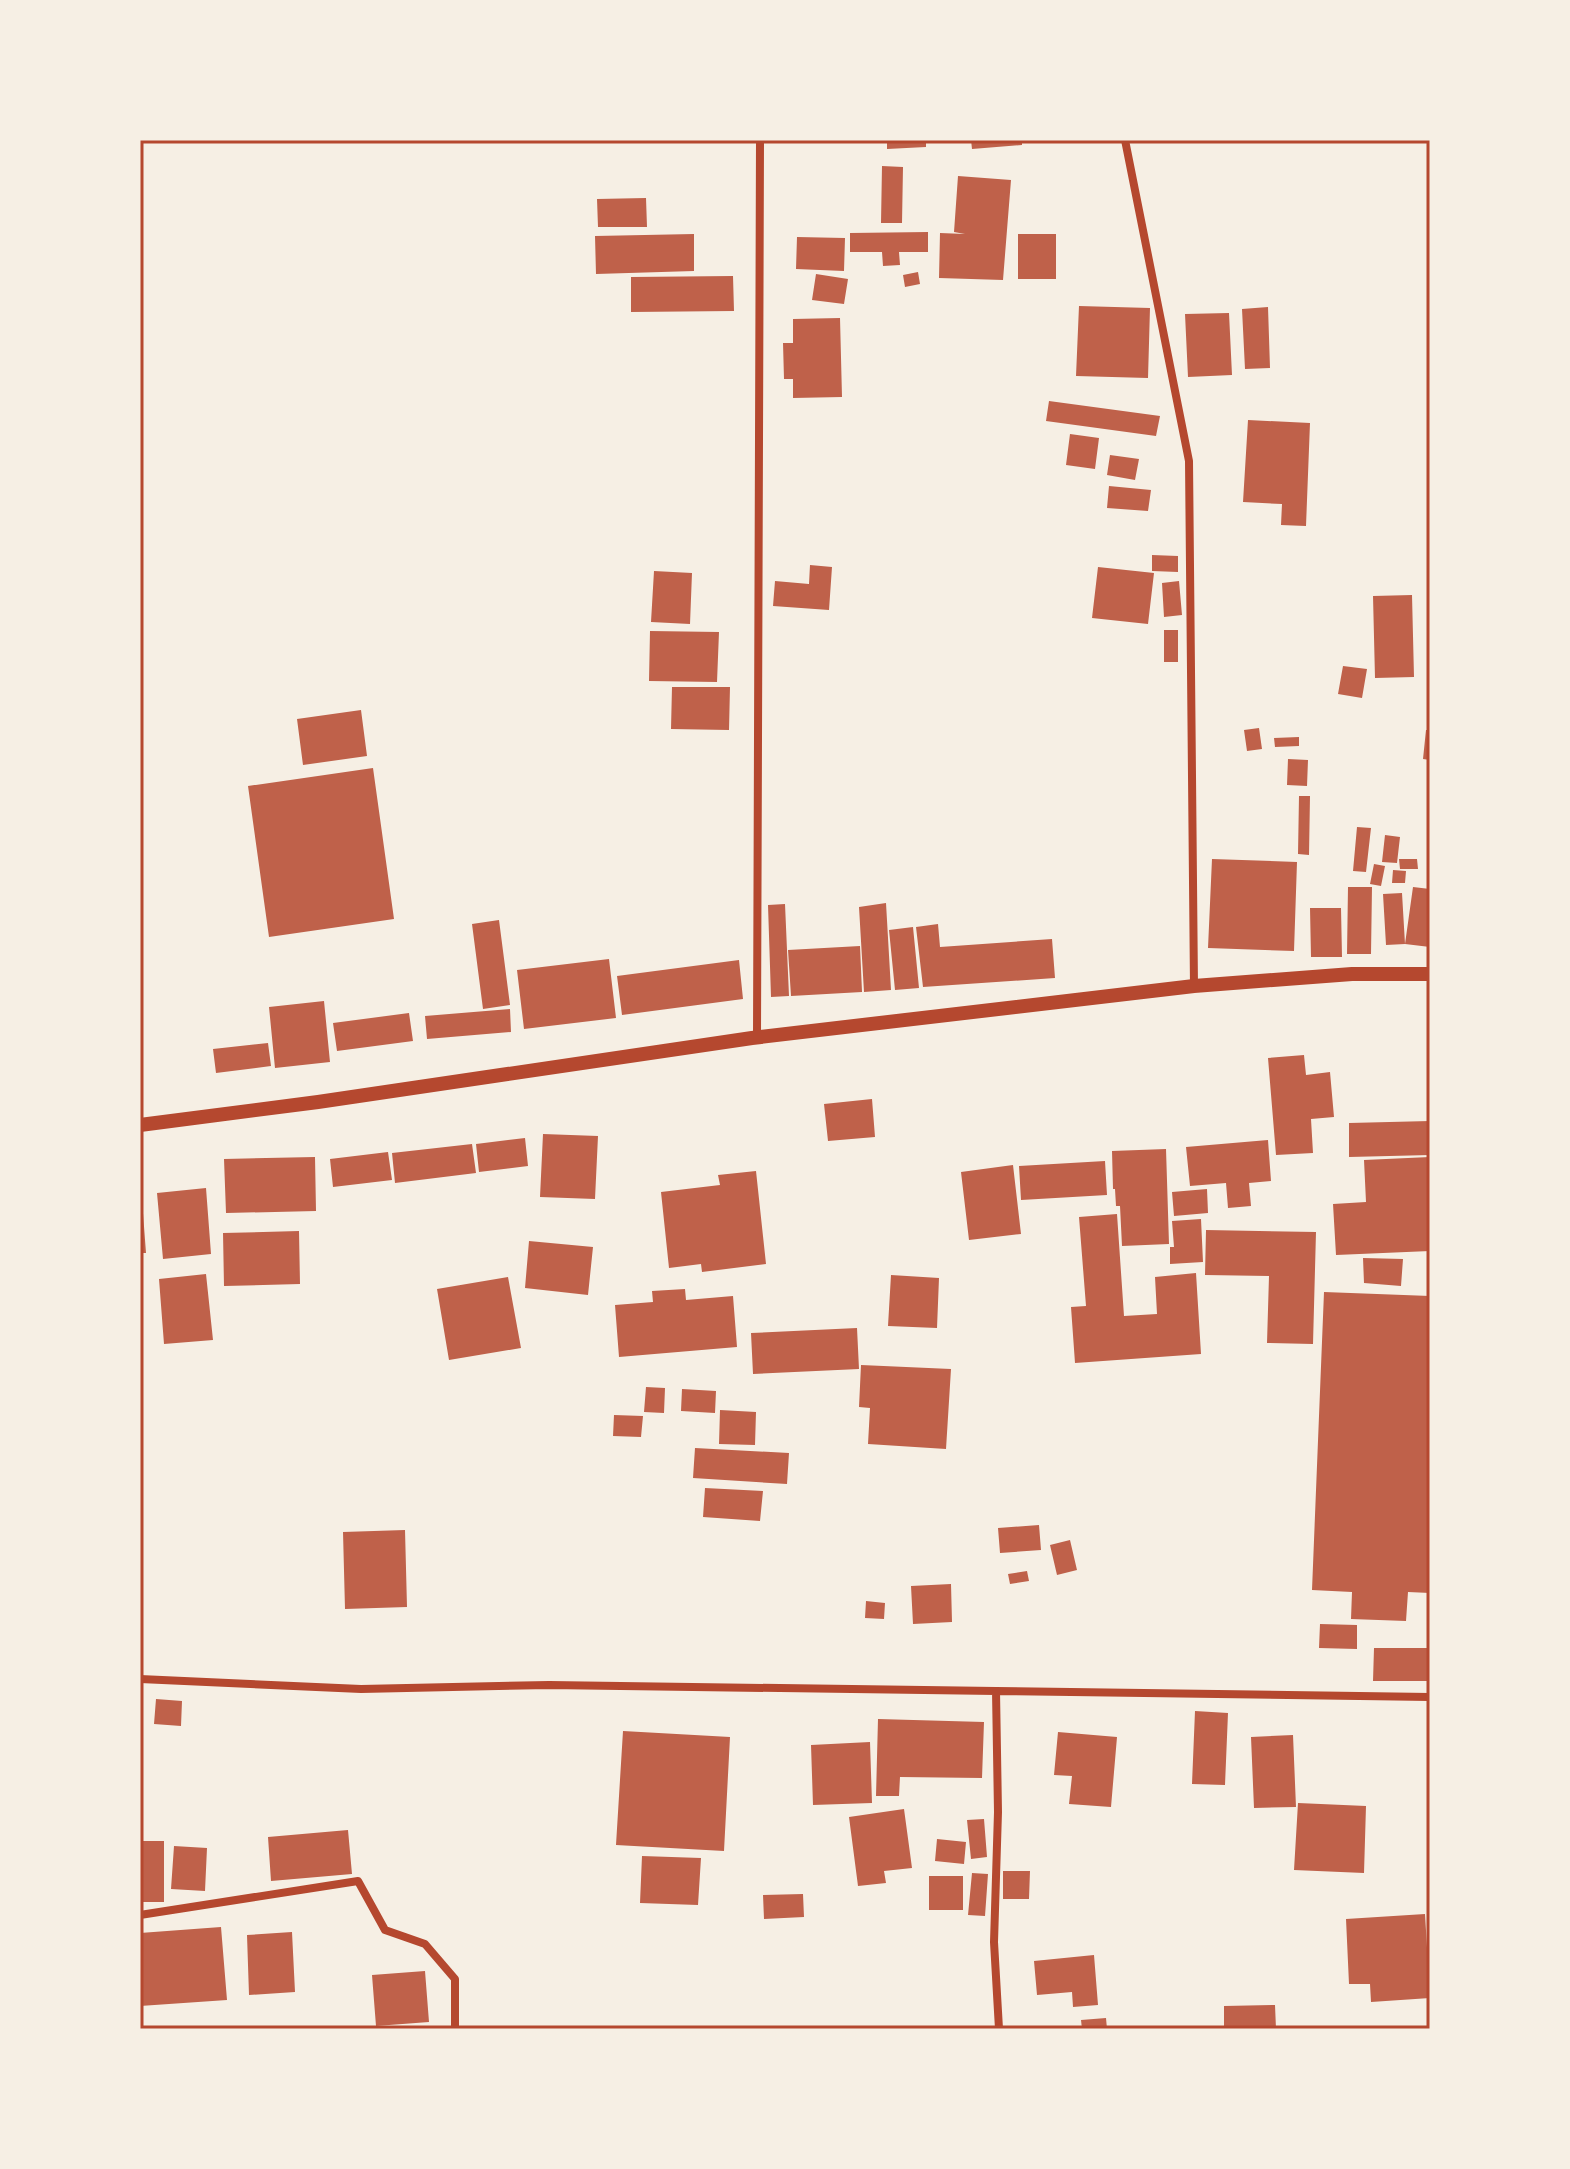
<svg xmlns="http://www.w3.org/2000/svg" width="1570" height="2169" viewBox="0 0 1570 2169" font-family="'IBM Plex Serif',serif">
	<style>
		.building { fill: #bf614a }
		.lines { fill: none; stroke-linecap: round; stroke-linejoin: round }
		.minor { stroke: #b5482f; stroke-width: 8 }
		.tertiary { stroke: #b5482f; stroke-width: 14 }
		.neatline { fill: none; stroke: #b5482f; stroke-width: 3 }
	</style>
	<rect width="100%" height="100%" fill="#f6efe4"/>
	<path class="building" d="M 887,140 L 926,140 L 926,147 L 887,149 Z
		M 971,140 L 1022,140 L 1022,145 L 972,149 Z
		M 882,166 L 903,167 L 902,223 L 881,223 Z
		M 958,176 L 1011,180 L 1003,280 L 939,278 L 940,233 L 965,234 L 954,232 Z
		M 646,198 L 647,227 L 598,227 L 597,199 Z
		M 928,232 L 928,252 L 899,252 L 900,265 L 883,266 L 882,252 L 850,252 L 850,233 Z
		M 694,234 L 694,271 L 596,274 L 595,236 Z
		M 1018,234 L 1056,234 L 1056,279 L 1018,279 Z
		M 797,237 L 845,238 L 844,271 L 796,269 Z
		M 918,272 L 920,284 L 905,287 L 903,275 Z
		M 816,274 L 848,279 L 844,304 L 812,300 Z
		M 733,276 L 734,311 L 631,312 L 631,277 Z
		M 1079,306 L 1150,308 L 1148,378 L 1076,376 Z
		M 1268,307 L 1270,368 L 1245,369 L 1242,309 Z
		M 1229,313 L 1232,375 L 1188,377 L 1185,314 Z
		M 840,318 L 842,397 L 793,398 L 793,379 L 784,379 L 783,343 L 793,343 L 793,319 Z
		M 1049,401 L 1160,416 L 1156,436 L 1046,421 Z
		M 1248,420 L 1310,423 L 1306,526 L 1281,525 L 1282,504 L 1243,502 Z
		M 1070,434 L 1099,438 L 1095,469 L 1066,465 Z
		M 1110,455 L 1139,459 L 1135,480 L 1107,475 Z
		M 1109,486 L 1151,490 L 1148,511 L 1107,508 Z
		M 1152,555 L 1178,556 L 1178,572 L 1152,571 Z
		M 810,565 L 832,567 L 829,610 L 773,606 L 775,581 L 809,584 Z
		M 1098,567 L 1154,573 L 1148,624 L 1092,618 Z
		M 654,571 L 692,573 L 690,624 L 651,622 Z
		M 1179,581 L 1182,615 L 1164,617 L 1162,583 Z
		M 1412,595 L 1414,677 L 1375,678 L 1373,596 Z
		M 1164,630 L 1178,630 L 1178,662 L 1164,662 Z
		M 650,631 L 719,632 L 717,682 L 649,681 Z
		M 1343,666 L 1367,669 L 1362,698 L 1338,694 Z
		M 672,687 L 730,687 L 729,730 L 671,729 Z
		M 361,710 L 367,756 L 303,765 L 297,719 Z
		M 1259,728 L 1262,749 L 1247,751 L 1244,730 Z
		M 1426,730 L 1430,730 L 1430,760 L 1423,759 Z
		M 1299,737 L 1299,746 L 1275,747 L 1274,738 Z
		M 1288,759 L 1308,760 L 1307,786 L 1287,785 Z
		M 373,768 L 394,919 L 269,937 L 248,786 Z
		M 1299,796 L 1310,796 L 1309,855 L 1298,854 Z
		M 1357,827 L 1371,828 L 1366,872 L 1353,871 Z
		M 1385,835 L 1400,837 L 1397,863 L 1382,862 Z
		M 1212,859 L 1297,862 L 1294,951 L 1208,948 Z
		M 1399,859 L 1417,859 L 1418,869 L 1400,869 Z
		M 1374,864 L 1385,866 L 1381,886 L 1370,884 Z
		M 1393,870 L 1406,871 L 1405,883 L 1392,883 Z
		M 1348,887 L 1372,887 L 1371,954 L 1347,954 Z
		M 1413,887 L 1430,889 L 1430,947 L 1405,944 Z
		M 1402,893 L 1405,944 L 1386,945 L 1383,894 Z
		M 886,903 L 891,990 L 864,992 L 859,907 Z
		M 785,904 L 789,996 L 771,997 L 768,905 Z
		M 1310,908 L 1341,908 L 1342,957 L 1311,957 Z
		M 499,920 L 510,1005 L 483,1009 L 472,924 Z
		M 938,924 L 940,947 L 1052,939 L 1055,978 L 923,987 L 916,927 Z
		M 913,927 L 919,988 L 895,990 L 889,930 Z
		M 860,946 L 862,992 L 791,996 L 788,950 Z
		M 609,959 L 616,1018 L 524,1029 L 517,970 Z
		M 739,960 L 743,999 L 622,1015 L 617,976 Z
		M 324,1001 L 330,1062 L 275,1068 L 269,1007 Z
		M 510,1009 L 511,1032 L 427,1039 L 425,1016 Z
		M 409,1013 L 413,1041 L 337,1051 L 333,1023 Z
		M 268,1043 L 271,1066 L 216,1073 L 213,1049 Z
		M 1304,1055 L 1306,1075 L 1330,1072 L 1334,1117 L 1311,1119 L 1313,1153 L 1276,1155 L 1268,1058 Z
		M 872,1099 L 875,1137 L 828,1141 L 824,1104 Z
		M 1430,1121 L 1430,1155 L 1349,1157 L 1349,1123 Z
		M 543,1134 L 598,1136 L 595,1199 L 540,1197 Z
		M 525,1138 L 528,1166 L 479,1172 L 476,1144 Z
		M 1268,1140 L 1271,1181 L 1249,1183 L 1251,1206 L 1228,1208 L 1226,1183 L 1190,1186 L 1186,1147 Z
		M 472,1144 L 476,1173 L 395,1183 L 392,1153 Z
		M 1166,1149 L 1169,1244 L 1122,1246 L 1120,1206 L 1116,1206 L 1115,1189 L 1113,1189 L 1112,1151 Z
		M 388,1152 L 392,1180 L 333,1187 L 330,1159 Z
		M 315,1157 L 316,1211 L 226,1213 L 224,1159 Z
		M 1430,1157 L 1430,1251 L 1336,1255 L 1333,1204 L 1366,1202 L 1364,1160 Z
		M 1105,1161 L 1107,1195 L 1021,1200 L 1019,1166 Z
		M 1013,1165 L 1021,1234 L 969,1240 L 961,1172 Z
		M 756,1171 L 766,1264 L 702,1272 L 701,1264 L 669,1268 L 661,1192 L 720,1185 L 718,1175 Z
		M 206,1188 L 211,1254 L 163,1259 L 157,1193 Z
		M 1207,1189 L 1208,1213 L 1174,1216 L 1172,1192 Z
		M 140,1200 L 142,1200 L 146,1253 L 140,1253 Z
		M 1117,1214 L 1124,1316 L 1157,1314 L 1155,1277 L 1196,1273 L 1201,1354 L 1075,1363 L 1071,1307 L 1086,1306 L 1079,1217 Z
		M 1201,1219 L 1203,1262 L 1170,1264 L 1170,1247 L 1174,1247 L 1172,1221 Z
		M 1206,1230 L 1316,1232 L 1313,1344 L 1267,1343 L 1269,1276 L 1205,1275 Z
		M 299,1231 L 300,1284 L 224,1286 L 223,1233 Z
		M 529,1241 L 593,1247 L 588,1295 L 525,1288 Z
		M 1363,1258 L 1403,1259 L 1401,1286 L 1364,1283 Z
		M 206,1274 L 213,1340 L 164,1344 L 159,1279 Z
		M 891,1275 L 939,1278 L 937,1328 L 888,1326 Z
		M 508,1277 L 521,1348 L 449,1360 L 437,1289 Z
		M 685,1289 L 686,1300 L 733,1296 L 737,1347 L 619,1357 L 615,1305 L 653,1302 L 652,1291 Z
		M 1324,1292 L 1430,1296 L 1430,1593 L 1408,1592 L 1406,1621 L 1351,1619 L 1352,1592 L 1312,1590 Z
		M 857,1328 L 859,1369 L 753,1374 L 751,1333 Z
		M 861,1365 L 951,1369 L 946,1449 L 868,1444 L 870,1408 L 859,1407 Z
		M 646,1387 L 665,1388 L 664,1413 L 644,1412 Z
		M 682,1389 L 716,1391 L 715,1413 L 681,1411 Z
		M 720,1410 L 756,1412 L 755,1445 L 719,1444 Z
		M 614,1415 L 643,1416 L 641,1437 L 613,1436 Z
		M 695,1448 L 789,1453 L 787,1484 L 693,1478 Z
		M 705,1488 L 763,1491 L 760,1521 L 703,1517 Z
		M 1039,1525 L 1041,1550 L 1000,1553 L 998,1528 Z
		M 405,1530 L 407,1607 L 345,1609 L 343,1532 Z
		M 1070,1540 L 1077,1570 L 1057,1575 L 1050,1545 Z
		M 1027,1571 L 1029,1581 L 1010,1584 L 1008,1574 Z
		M 951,1584 L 952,1622 L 913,1624 L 911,1586 Z
		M 866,1601 L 885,1603 L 884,1619 L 865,1618 Z
		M 1320,1624 L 1357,1625 L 1357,1649 L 1319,1648 Z
		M 1374,1648 L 1430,1648 L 1430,1681 L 1373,1681 Z
		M 156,1699 L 182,1701 L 181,1726 L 154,1724 Z
		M 1195,1711 L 1228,1713 L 1225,1785 L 1192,1784 Z
		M 878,1719 L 984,1722 L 982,1778 L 900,1777 L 899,1796 L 876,1796 Z
		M 623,1731 L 730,1737 L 724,1851 L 616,1845 Z
		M 1058,1732 L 1117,1737 L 1111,1807 L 1069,1804 L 1072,1776 L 1054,1775 Z
		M 1293,1735 L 1296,1807 L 1254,1808 L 1251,1737 Z
		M 870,1742 L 872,1803 L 813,1805 L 811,1745 Z
		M 1298,1803 L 1366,1806 L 1364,1873 L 1294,1870 Z
		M 904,1809 L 912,1868 L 884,1871 L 886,1883 L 858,1886 L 849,1817 Z
		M 984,1819 L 987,1857 L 971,1859 L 967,1820 Z
		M 348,1830 L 352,1874 L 271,1881 L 268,1837 Z
		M 937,1839 L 966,1842 L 964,1864 L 935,1861 Z
		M 140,1841 L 164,1841 L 164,1902 L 140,1902 Z
		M 174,1846 L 207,1848 L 205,1891 L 171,1889 Z
		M 642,1856 L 701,1858 L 698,1905 L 640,1903 Z
		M 1003,1871 L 1030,1871 L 1029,1899 L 1003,1899 Z
		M 972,1873 L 988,1874 L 985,1916 L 968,1915 Z
		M 929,1876 L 963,1876 L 963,1910 L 929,1910 Z
		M 803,1894 L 804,1917 L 764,1919 L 763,1895 Z
		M 1425,1914 L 1430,1998 L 1371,2002 L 1370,1984 L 1349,1984 L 1346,1919 Z
		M 221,1927 L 227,2000 L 140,2006 L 140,1933 Z
		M 292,1932 L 295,1992 L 249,1995 L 247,1935 Z
		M 1094,1955 L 1098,2005 L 1073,2007 L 1072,1992 L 1037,1995 L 1034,1961 Z
		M 425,1971 L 429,2022 L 376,2026 L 372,1975 Z
		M 1275,2005 L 1276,2029 L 1224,2029 L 1224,2006 Z
		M 1106,2018 L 1107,2029 L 1082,2029 L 1081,2020 Z"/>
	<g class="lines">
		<path class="minor" d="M 1125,140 L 1189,461 L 1194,986
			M 757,1037 L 760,140
			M 140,1679 L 361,1689 L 549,1685 L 996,1691
			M 140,1915 L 358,1881 L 385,1930 L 425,1944 L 455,1979 L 455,2029
			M 999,2029 L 994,1942 L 998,1812 L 996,1691 L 1430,1697"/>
		<path class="tertiary" d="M 140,1125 L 318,1102 L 752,1038 L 1194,986 L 1352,974 L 1430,974"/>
	</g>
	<rect width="1570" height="2169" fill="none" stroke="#f6efe4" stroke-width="284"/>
	<rect x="142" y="142" width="1286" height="1885" class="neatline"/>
</svg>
